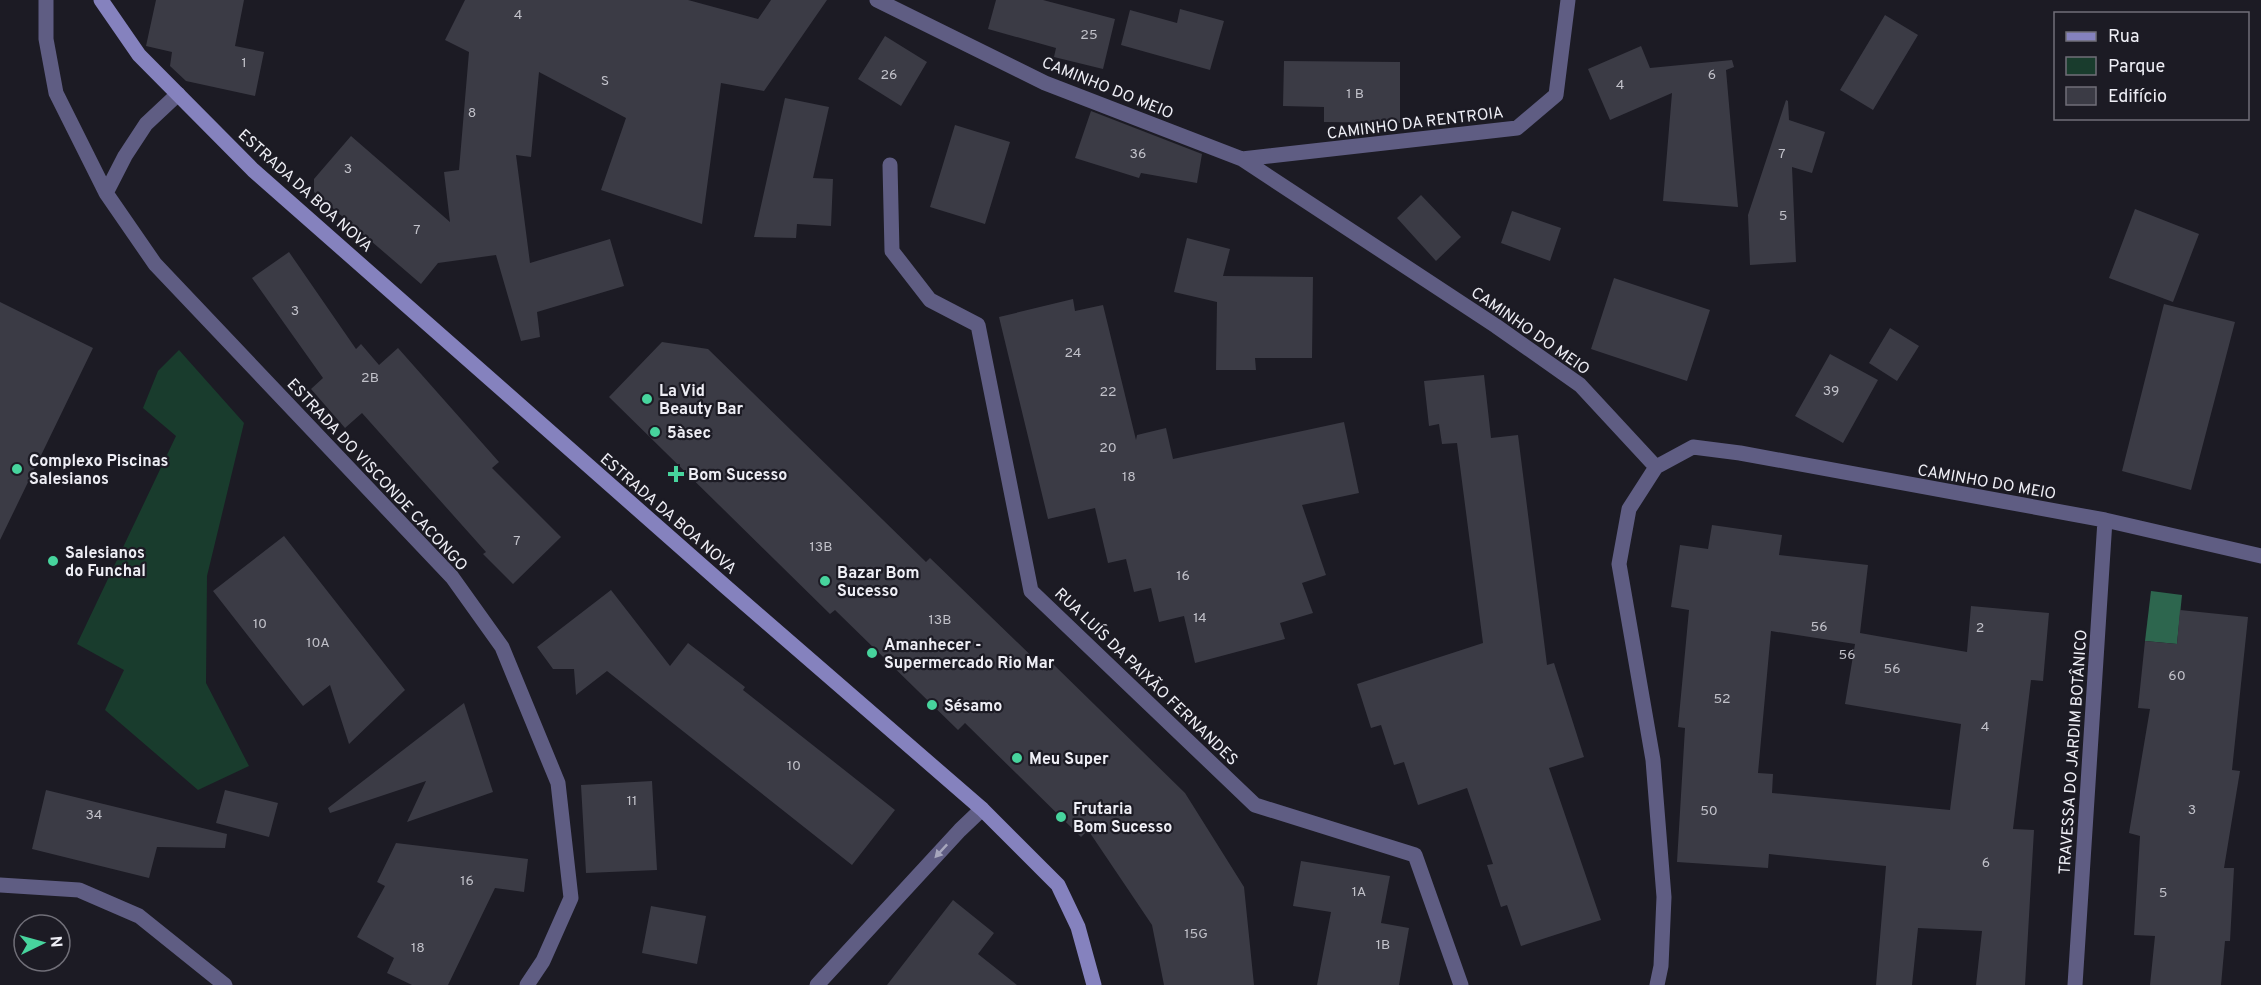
<svg xmlns="http://www.w3.org/2000/svg" width="2261" height="985" viewBox="0 0 2261 985" font-family="Overpass,sans-serif">
	<style>
		.green { fill: #193c2d }
		.water { fill: #2d664e }
		.building { fill: #3b3b45; fill-rule: evenodd }
		.lines { fill: none; stroke-linecap: round; stroke-linejoin: round }
		.minor { stroke: #5f5d83; stroke-width: 15 }
		.tertiary { stroke: #5f5d83; stroke-width: 15 }
		.secondary { stroke: #8582be; stroke-width: 15 }
		.oneway { fill: #a6a6bc }
		.poi-dot { fill: #47d49d; stroke: #1c1b24; stroke-width: 2 }
		.labels { text-anchor: middle; stroke-width: 4.5; stroke-linejoin: round; paint-order: stroke }
		.number-label { font-size: 14px; fill: #c1c1c9 }
		.street-label { font-size: 16px; fill: #eeeef5; stroke: #1c1b24 }
		.poi-label { font-size: 16px; font-weight: bold; fill: #eeeef5; stroke: #1c1b24; text-anchor: start }
	</style>
	<rect width="100%" height="100%" fill="#1c1b24"/>
	<path class="green" d="M 179,350 L 244,423 L 207,576 L 206,683 L 249,766 L 198,790 L 105,710 L 124,670 L 77,644 L 176,436 L 143,408 L 158,371 Z"/>
	<path class="water" d="M 2151,591 L 2182,595 L 2177,644 L 2145,641 Z"/>
	<path class="building" d="M 156,0 L 244,0 L 235,46 L 264,52 L 255,96 L 186,81 L 170,66 L 172,52 L 146,46 Z
		M 465,0 L 688,0 L 758,19 L 771,0 L 827,0 L 764,91 L 721,83 L 702,224 L 601,190 L 626,118 L 539,72 L 531,157 L 516,155 L 530,263 L 610,239 L 624,286 L 537,312 L 540,337 L 521,341 L 496,255 L 438,263 L 421,284 L 314,192 L 314,179 L 351,136 L 450,222 L 444,172 L 459,170 L 469,52 L 445,40 Z
		M 996,0 L 1043,0 L 1115,19 L 1103,69 L 1054,57 L 1056,48 L 988,29 Z
		M 1180,9 L 1224,21 L 1210,70 L 1121,45 L 1130,10 L 1177,23 Z
		M 1885,15 L 1918,35 L 1873,110 L 1840,90 Z
		M 885,36 L 927,62 L 901,106 L 858,79 Z
		M 1641,46 L 1650,68 L 1732,60 L 1734,67 L 1726,70 L 1738,207 L 1663,201 L 1672,93 L 1610,120 L 1588,69 Z
		M 1284,61 L 1400,62 L 1400,123 L 1324,122 L 1324,107 L 1283,106 Z
		M 785,98 L 829,107 L 813,178 L 833,179 L 831,226 L 797,224 L 796,238 L 754,237 Z
		M 1786,100 L 1788,101 L 1789,120 L 1825,132 L 1812,173 L 1792,167 L 1796,262 L 1750,265 L 1748,215 Z
		M 1091,111 L 1202,154 L 1197,183 L 1141,173 L 1139,178 L 1075,158 Z
		M 955,125 L 1010,142 L 985,224 L 930,207 Z
		M 1421,195 L 1461,237 L 1436,261 L 1397,218 Z
		M 2135,209 L 2199,234 L 2173,302 L 2109,278 Z
		M 1512,211 L 1561,228 L 1550,261 L 1501,243 Z
		M 1187,238 L 1230,249 L 1223,276 L 1313,277 L 1312,358 L 1255,358 L 1256,370 L 1216,370 L 1217,302 L 1174,292 Z
		M 289,252 L 356,349 L 361,344 L 379,365 L 398,348 L 499,462 L 492,468 L 561,537 L 513,584 L 483,554 L 486,552 L 362,413 L 345,428 L 311,389 L 323,378 L 252,278 Z
		M 1614,278 L 1710,310 L 1687,381 L 1591,349 Z
		M 1073,299 L 1075,311 L 1103,305 L 1136,440 L 1137,435 L 1166,428 L 1173,459 L 1344,422 L 1359,493 L 1302,505 L 1326,575 L 1302,583 L 1313,613 L 1280,623 L 1285,639 L 1195,663 L 1184,616 L 1159,622 L 1151,588 L 1134,592 L 1126,559 L 1108,563 L 1095,508 L 1048,519 L 999,317 Z
		M 0,302 L 93,348 L 0,540 Z
		M 2164,304 L 2235,322 L 2191,490 L 2122,471 Z
		M 1890,328 L 1919,346 L 1897,381 L 1869,363 Z
		M 662,342 L 708,349 L 926,562 L 930,558 L 1047,671 L 1053,664 L 1185,793 L 1244,887 L 1254,985 L 1164,985 L 1152,925 L 1088,830 L 1081,837 L 965,723 L 958,730 L 835,610 L 830,614 L 609,397 Z
		M 1830,354 L 1878,380 L 1843,443 L 1795,416 Z
		M 1484,375 L 1491,438 L 1518,435 L 1547,665 L 1554,663 L 1584,757 L 1549,768 L 1601,920 L 1521,946 L 1507,905 L 1501,907 L 1487,865 L 1493,864 L 1467,788 L 1418,805 L 1404,762 L 1394,765 L 1381,725 L 1371,728 L 1357,684 L 1483,643 L 1457,443 L 1442,444 L 1439,424 L 1429,426 L 1424,381 Z
		M 1712,525 L 1782,535 L 1779,555 L 1868,565 L 1860,633 L 1967,652 L 1971,606 L 2049,613 L 2043,681 L 2031,680 L 2013,829 L 2034,830 L 2025,985 L 1976,985 L 1982,931 L 1918,928 L 1912,985 L 1876,985 L 1886,866 L 1769,854 L 1768,868 L 1677,862 L 1685,728 L 1678,727 L 1689,610 L 1671,607 L 1680,545 L 1708,549 ZM 1771,631 L 1855,644 L 1845,704 L 1961,724 L 1950,810 L 1772,793 L 1773,774 L 1758,773 Z
		M 284,536 L 405,690 L 349,744 L 330,685 L 303,706 L 213,591 Z
		M 611,590 L 670,666 L 688,643 L 745,687 L 743,690 L 895,810 L 852,865 L 607,671 L 576,695 L 574,669 L 553,669 L 537,647 Z
		M 2180,610 L 2248,617 L 2232,770 L 2240,771 L 2224,868 L 2234,868 L 2230,941 L 2225,941 L 2221,985 L 2150,985 L 2155,936 L 2134,935 L 2140,836 L 2129,833 L 2150,709 L 2138,708 L 2145,641 L 2177,644 Z
		M 464,703 L 493,792 L 407,822 L 426,781 L 330,813 L 328,808 Z
		M 652,781 L 657,870 L 586,873 L 581,785 Z
		M 46,790 L 227,834 L 225,848 L 157,847 L 149,878 L 32,849 Z
		M 225,790 L 278,803 L 269,837 L 216,823 Z
		M 396,843 L 528,859 L 524,892 L 495,888 L 448,985 L 412,985 L 387,973 L 394,958 L 357,937 L 385,886 L 377,882 Z
		M 1301,861 L 1390,876 L 1381,923 L 1409,928 L 1399,985 L 1317,985 L 1331,912 L 1293,906 Z
		M 953,900 L 994,933 L 978,954 L 1017,985 L 887,985 Z
		M 651,906 L 706,916 L 697,964 L 642,953 Z"/>
	<g class="lines">
		<path class="minor" d="M 877,0 L 1045,83 L 1242,159 L 1496,326 L 1580,385 L 1656,467
			M 1242,159 L 1517,128 L 1556,95 L 1568,0
			M 890,165 L 892,251 L 930,300 L 978,325 L 1031,591 L 1255,805 L 1415,855 L 1461,985
			M 817,985 L 960,830 L 982,809
			M 1657,985 L 1661,966 L 1664,897 L 1653,760 L 1619,564 L 1629,509 L 1656,467 L 1693,447 L 1740,453 L 2105,520 L 2261,556
			M 2075,985 L 2105,520"/>
		<path class="tertiary" d="M 46,0 L 46,39 L 56,93 L 106,193
			M 178,94 L 146,124 L 125,156 L 106,193 L 155,264 L 452,577 L 502,647 L 558,783 L 571,898 L 543,961 L 527,985
			M 0,885 L 79,890 L 139,916 L 225,985"/>
		<path class="secondary" d="M 101,0 L 139,55 L 253,170 L 726,587 L 982,809 L 1058,885 L 1078,927 L 1094,985"/>
	</g>
	<defs><path id="oneway-solid" d="M-6-.8H1V-3.2L6.5 0L1 3.2V.8H-6Z" transform="scale(1.5)"/></defs>
	<use class="oneway" href="#oneway-solid" transform="translate(941 851) rotate(133)"/>
	<g class="poi-dot">
		<circle cx="647" cy="399" r="6"/>
		<circle cx="655" cy="432" r="6"/>
		<circle cx="17" cy="469" r="6"/>
		<path d="M673 465h6v6h6v6h-6v6h-6v-6h-6v-6h6z"/>
		<circle cx="53" cy="561" r="6"/>
		<circle cx="825" cy="581" r="6"/>
		<circle cx="872" cy="653" r="6"/>
		<circle cx="932" cy="705" r="6"/>
		<circle cx="1017" cy="758" r="6"/>
		<circle cx="1061" cy="817" r="6"/>
	</g>
	<g class="labels">
		<g class="number-label">
			<text x="518" y="19">4</text>
			<text x="1089" y="39">25</text>
			<text x="244" y="67">1</text>
			<text x="889" y="79">26</text>
			<text x="1712" y="79">6</text>
			<text x="605" y="85">S</text>
			<text x="1620" y="89">4</text>
			<text x="1355" y="98">1 B</text>
			<text x="472" y="117">8</text>
			<text x="1138" y="158">36</text>
			<text x="1782" y="158">7</text>
			<text x="348" y="173">3</text>
			<text x="1783" y="220">5</text>
			<text x="417" y="234">7</text>
			<text x="295" y="315">3</text>
			<text x="1073" y="357">24</text>
			<text x="370" y="382">2B</text>
			<text x="1831" y="395">39</text>
			<text x="1108" y="396">22</text>
			<text x="1108" y="452">20</text>
			<text x="1129" y="481">18</text>
			<text x="517" y="545">7</text>
			<text x="821" y="551">13B</text>
			<text x="1183" y="580">16</text>
			<text x="1200" y="622">14</text>
			<text x="940" y="624">13B</text>
			<text x="260" y="628">10</text>
			<text x="1819" y="631">56</text>
			<text x="1980" y="632">2</text>
			<text x="318" y="647">10A</text>
			<text x="1847" y="659">56</text>
			<text x="1892" y="673">56</text>
			<text x="2177" y="680">60</text>
			<text x="1722" y="703">52</text>
			<text x="1985" y="731">4</text>
			<text x="794" y="770">10</text>
			<text x="632" y="805">11</text>
			<text x="2192" y="814">3</text>
			<text x="1709" y="815">50</text>
			<text x="94" y="819">34</text>
			<text x="1986" y="867">6</text>
			<text x="467" y="885">16</text>
			<text x="1359" y="896">1A</text>
			<text x="2163" y="897">5</text>
			<text x="1196" y="938">15G</text>
			<text x="1383" y="949">1B</text>
			<text x="418" y="952">18</text>
		</g>
		<g class="street-label">
			<text transform="translate(1108 87) rotate(22)" y="6">CAMINHO DO MEIO</text>
			<text transform="translate(1415 122) rotate(-7)" y="6">CAMINHO DA RENTROIA</text>
			<text transform="translate(306 190) rotate(42)" y="6">ESTRADA DA BOA NOVA</text>
			<text transform="translate(1531 330) rotate(35)" y="6">CAMINHO DO MEIO</text>
			<text transform="translate(378 474) rotate(47)" y="6">ESTRADA DO VISCONDE CACONGO</text>
			<text transform="translate(1987 481) rotate(10)" y="6">CAMINHO DO MEIO</text>
			<text transform="translate(669 513) rotate(41)" y="6">ESTRADA DA BOA NOVA</text>
			<text transform="translate(1147 676) rotate(44)" y="6">RUA LUÍS DA PAIXÃO FERNANDES</text>
			<text transform="translate(2072 752) rotate(-86)" y="6">TRAVESSA DO JARDIM BOTÂNICO</text>
		</g>
		<g class="poi-label">
			<text x="659" y="396">La Vid<tspan x="659" dy="18">Beauty Bar</tspan></text>
			<text x="667" y="438">5àsec</text>
			<text x="29" y="466">Complexo Piscinas<tspan x="29" dy="18">Salesianos</tspan></text>
			<text x="688" y="480">Bom Sucesso</text>
			<text x="65" y="558">Salesianos<tspan x="65" dy="18">do Funchal</tspan></text>
			<text x="837" y="578">Bazar Bom<tspan x="837" dy="18">Sucesso</tspan></text>
			<text x="884" y="650">Amanhecer -<tspan x="884" dy="18">Supermercado Rio Mar</tspan></text>
			<text x="944" y="711">Sésamo</text>
			<text x="1029" y="764">Meu Super</text>
			<text x="1073" y="814">Frutaria<tspan x="1073" dy="18">Bom Sucesso</tspan></text>
		</g>
	</g>
	<rect x="2054" y="12" width="195" height="108" fill="#1c1b24" stroke="#706f78" stroke-width="1.5"/>
	<rect x="2066" y="32" width="30" height="9" fill="#8582be" stroke="#706f78" stroke-width="1.5"/>
	<text x="2108" y="42" font-size="18" fill="#eeeef5">Rua</text>
	<rect x="2066" y="57" width="30" height="18" fill="#193c2d" stroke="#706f78" stroke-width="1.5"/>
	<text x="2108" y="72" font-size="18" fill="#eeeef5">Parque</text>
	<rect x="2066" y="87" width="30" height="18" fill="#3b3b45" stroke="#706f78" stroke-width="1.5"/>
	<text x="2108" y="102" font-size="18" fill="#eeeef5">Edifício</text>
	<g transform="translate(42 943) rotate(85)"><circle r="28" fill="#1c1b24" stroke="#706f78" stroke-width="1.5"/>
	<path d="M0-4.5L10 22L0 15L-10 22Z" fill="#47d49d"/>
	<text y="-9" font-size="16" font-weight="bold" text-anchor="middle" fill="#eeeef5">N</text>
	</g>
</svg>
